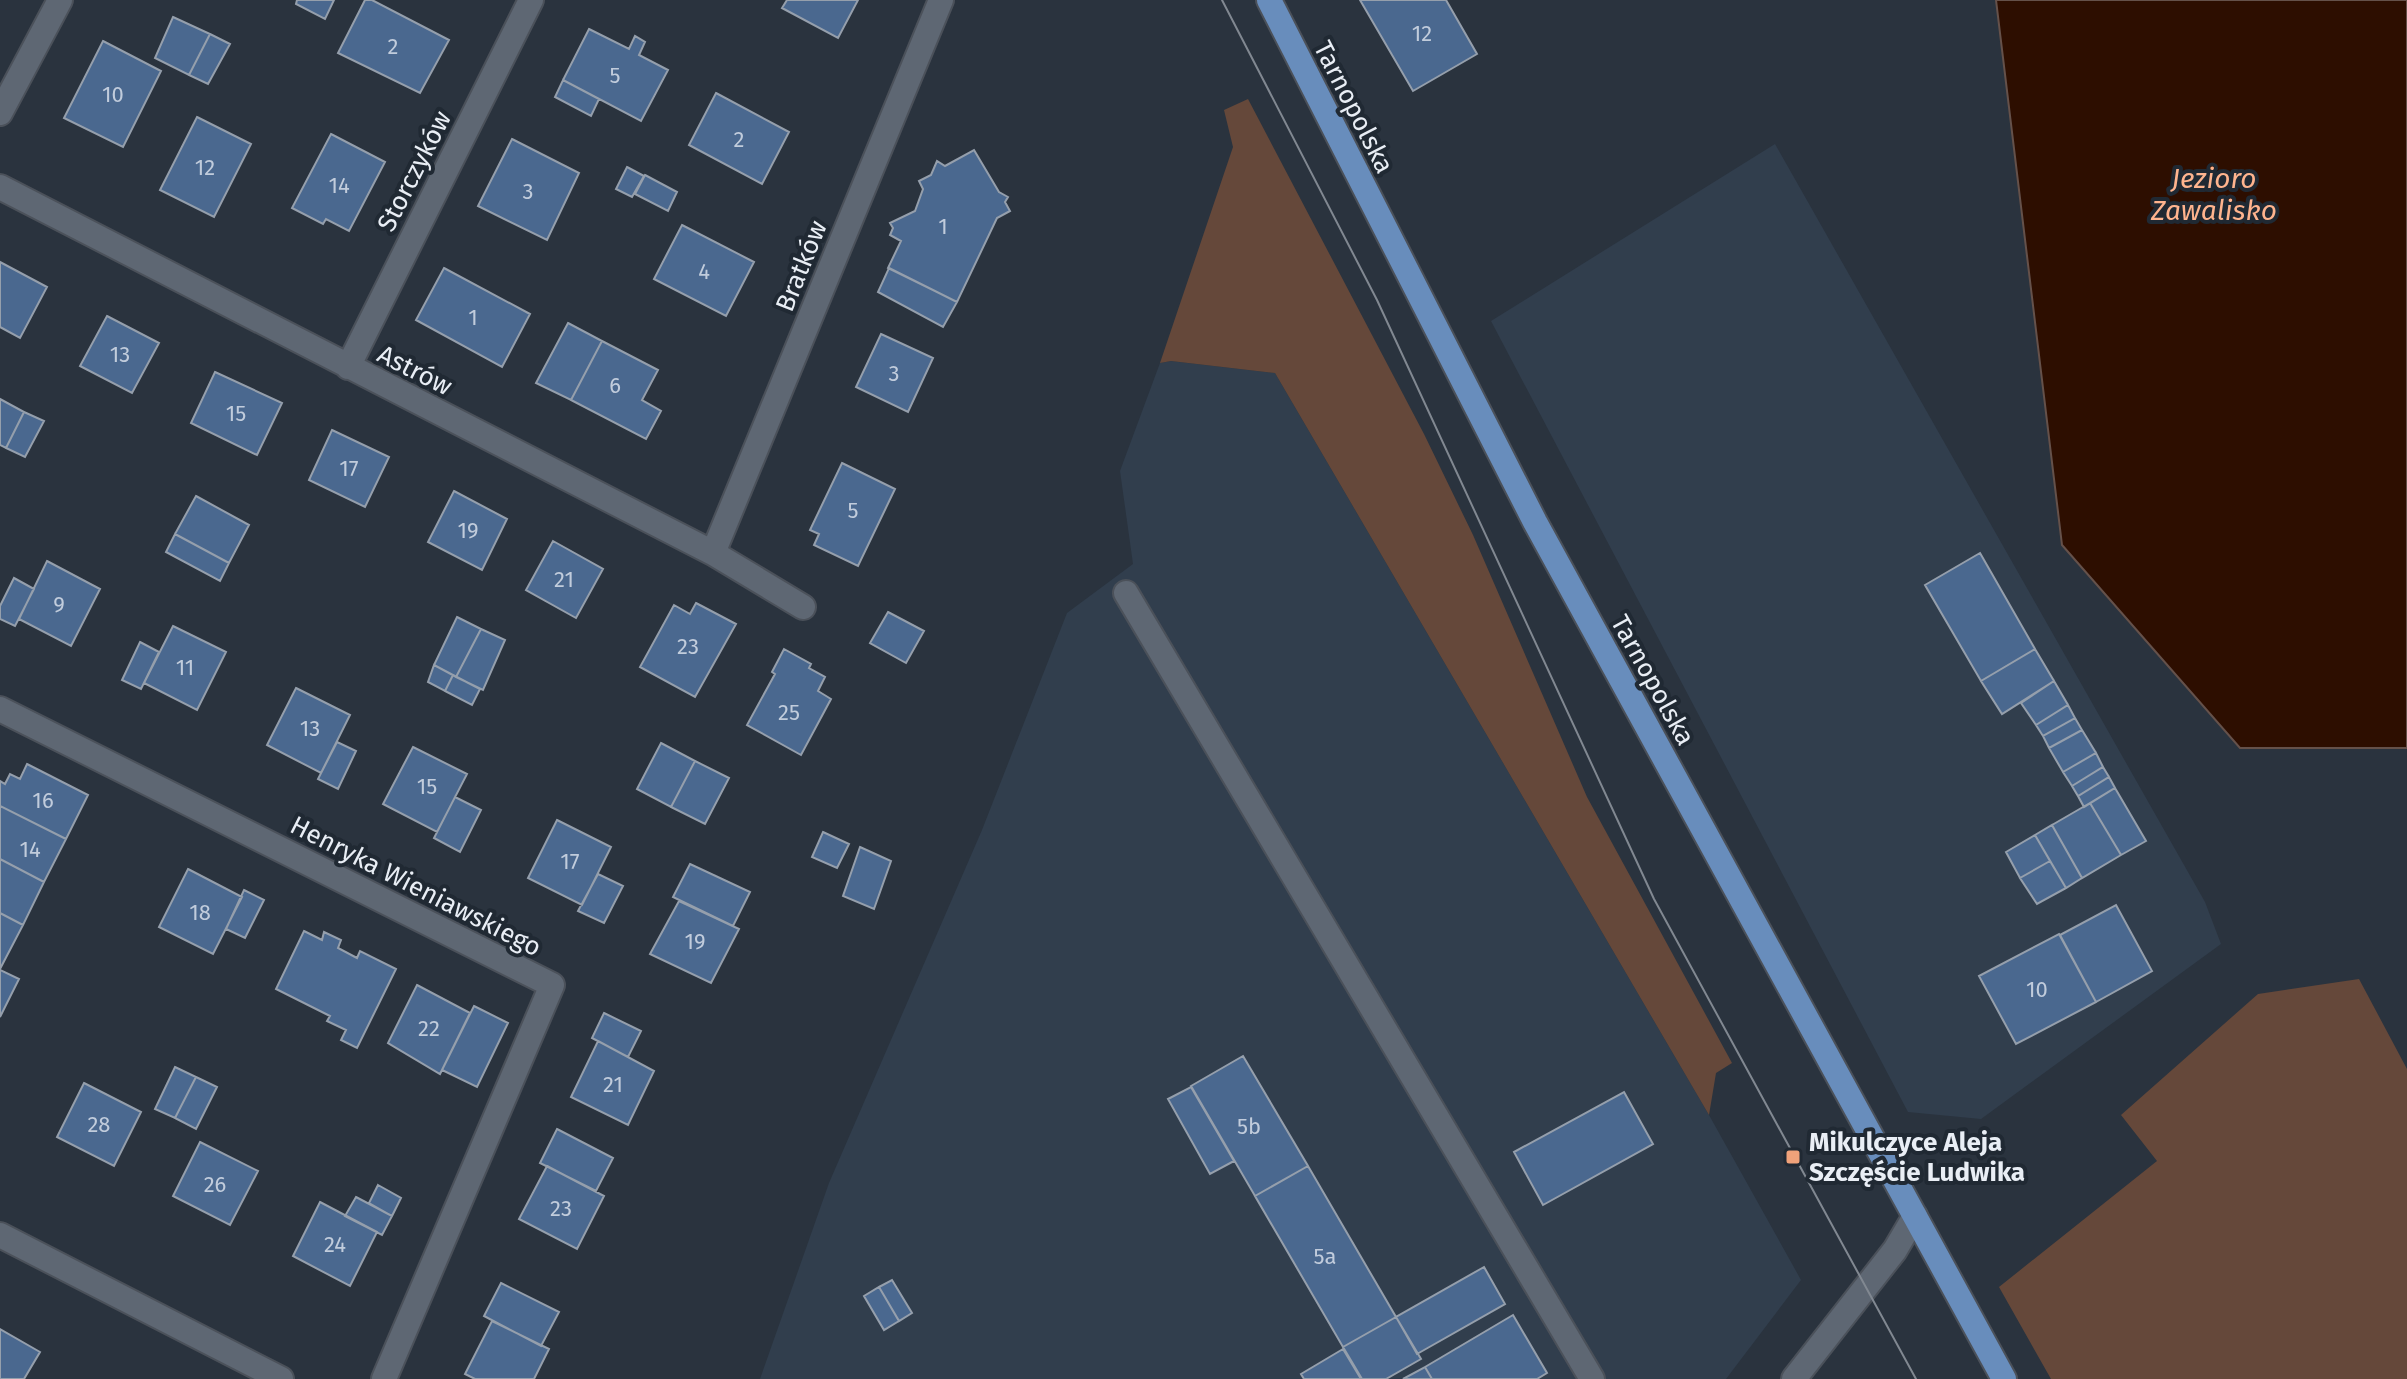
<svg xmlns="http://www.w3.org/2000/svg" width="2407" height="1379" viewBox="0 0 2407 1379" font-family="'Fira Sans',sans-serif">
	<style>
		.built { fill: #313e4d }
		.green { fill: #65483a }
		.water { fill: #2d0e00; stroke: #65514a; stroke-width: 2 }
		.building { fill: #4a688f; stroke: #959fac; stroke-width: 2 }
		.lines { fill: none; stroke-linecap: round; stroke-linejoin: round }
		.minor-casing { stroke: #4b515a; stroke-width: 28 }
		.major-casing { stroke: #4b515a; stroke-width: 28 }
		.minor { stroke: #5e6773; stroke-width: 24 }
		.major { stroke: #688dbc; stroke-width: 24 }
		.tram { stroke: #818891; stroke-width: 2 }
		.poi-dot { fill: #f0a27a; stroke: #202933; stroke-width: 3 }
		.labels { text-anchor: middle; stroke-width: 8; stroke-linejoin: round; paint-order: stroke }
		.number-label { font-size: 22px; fill: #c1ccdc }
		.street-label { font-size: 26px; fill: #e9eef5; stroke: #202933 }
		.poi-label { font-size: 26px; font-weight: bold; fill: #e9eef5; stroke: #202933; text-anchor: start }
		.water-label { font-size: 28px; font-style: italic; fill: #ffb48e; stroke: #202933 }
	</style>
	<rect width="100%" height="100%" fill="#2a333e"/>
	<path class="built" d="M 1775,144 L 2205,902 L 2221,944 L 1981,1119 L 1908,1112 L 1491,321 Z
		M 1171,361 L 1275,373 L 1709,1115 L 1801,1280 L 1726,1379 L 760,1379 L 829,1183 L 982,830 L 1067,613 L 1133,564 L 1120,471 L 1160,363 Z"/>
	<path class="green" d="M 1248,99 L 1424,434 L 1473,535 L 1587,797 L 1732,1063 L 1716,1073 L 1709,1115 L 1275,373 L 1171,361 L 1160,363 L 1233,147 L 1224,110 Z
		M 2359,979 L 2407,1069 L 2407,1379 L 2051,1379 L 1999,1287 L 2157,1161 L 2121,1115 L 2258,994 Z"/>
	<path class="water" d="M 1996,0 L 2407,0 L 2407,748 L 2240,748 L 2062,545 Z"/>
	<path class="building" d="M 297,0 L 334,0 L 325,19 L 296,4 Z
		M 365,0 L 372,0 L 449,40 L 420,93 L 338,53 Z
		M 787,0 L 858,0 L 838,38 L 782,8 Z
		M 1360,0 L 1446,0 L 1477,54 L 1413,91 Z
		M 173,17 L 210,34 L 189,75 L 155,58 Z
		M 589,29 L 629,49 L 635,36 L 645,42 L 639,55 L 668,70 L 641,121 L 563,80 Z
		M 210,34 L 230,44 L 208,84 L 189,75 Z
		M 103,41 L 161,71 L 123,147 L 64,118 Z
		M 563,80 L 599,99 L 591,116 L 555,97 Z
		M 716,93 L 789,132 L 762,184 L 689,145 Z
		M 197,117 L 251,144 L 214,217 L 160,190 Z
		M 331,134 L 385,162 L 349,231 L 326,219 L 323,224 L 292,208 Z
		M 512,139 L 579,173 L 547,240 L 478,206 Z
		M 974,150 L 999,192 L 1008,197 L 1005,202 L 1010,211 L 997,218 L 957,302 L 888,268 L 901,241 L 890,235 L 893,228 L 890,223 L 915,211 L 923,189 L 919,181 L 931,175 L 937,161 L 945,166 Z
		M 627,167 L 644,176 L 632,197 L 616,189 Z
		M 645,175 L 677,192 L 668,211 L 635,194 Z
		M 682,225 L 754,262 L 726,316 L 654,279 Z
		M 0,262 L 47,287 L 20,338 L 0,327 Z
		M 444,268 L 530,314 L 502,367 L 416,320 Z
		M 889,268 L 957,302 L 943,327 L 878,292 Z
		M 107,316 L 159,343 L 132,393 L 80,366 Z
		M 568,323 L 602,341 L 571,400 L 536,383 Z
		M 881,334 L 933,358 L 908,412 L 856,387 Z
		M 602,341 L 658,370 L 642,400 L 661,411 L 646,439 L 571,400 Z
		M 215,372 L 282,403 L 257,455 L 191,423 Z
		M 0,399 L 24,412 L 6,448 L 0,445 Z
		M 24,412 L 44,421 L 25,457 L 6,448 Z
		M 332,430 L 389,457 L 365,507 L 309,480 Z
		M 842,463 L 895,489 L 858,566 L 814,545 L 819,534 L 810,530 Z
		M 454,491 L 507,519 L 482,570 L 428,542 Z
		M 196,496 L 249,525 L 229,563 L 175,534 Z
		M 175,534 L 229,563 L 220,581 L 166,552 Z
		M 553,541 L 603,569 L 576,618 L 526,590 Z
		M 1980,553 L 2035,649 L 1981,681 L 1925,585 Z
		M 47,561 L 100,589 L 71,646 L 19,619 Z
		M 14,578 L 34,589 L 15,626 L 0,619 L 0,606 Z
		M 696,603 L 736,624 L 695,697 L 640,667 L 674,605 L 690,614 Z
		M 888,612 L 924,631 L 906,663 L 870,643 Z
		M 457,617 L 481,629 L 456,677 L 434,665 Z
		M 173,626 L 226,652 L 197,710 L 144,683 Z
		M 481,629 L 505,640 L 483,690 L 456,677 Z
		M 140,642 L 159,652 L 141,689 L 122,680 Z
		M 784,649 L 811,664 L 809,668 L 825,677 L 818,691 L 831,699 L 801,755 L 747,725 L 775,674 L 772,672 Z
		M 2035,649 L 2054,681 L 2002,714 L 1981,681 Z
		M 434,665 L 453,675 L 445,691 L 428,682 Z
		M 453,675 L 480,689 L 472,705 L 445,691 Z
		M 2054,681 L 2068,705 L 2036,725 L 2021,703 Z
		M 296,688 L 350,715 L 321,773 L 267,745 Z
		M 2068,705 L 2075,718 L 2043,736 L 2036,725 Z
		M 2075,718 L 2082,730 L 2049,748 L 2043,736 Z
		M 2082,730 L 2096,753 L 2063,772 L 2049,748 Z
		M 337,742 L 356,751 L 338,789 L 318,779 Z
		M 661,743 L 695,761 L 671,807 L 637,789 Z
		M 413,747 L 467,774 L 437,832 L 383,804 Z
		M 2096,753 L 2103,767 L 2072,786 L 2063,772 Z
		M 695,761 L 729,778 L 705,824 L 671,807 Z
		M 27,764 L 88,795 L 66,839 L 0,806 L 0,781 L 5,784 L 10,774 L 20,779 Z
		M 2103,767 L 2109,777 L 2078,796 L 2072,786 Z
		M 2109,777 L 2115,788 L 2084,807 L 2078,796 Z
		M 2115,788 L 2146,841 L 2121,855 L 2090,803 Z
		M 455,797 L 481,810 L 460,852 L 434,838 Z
		M 2090,803 L 2121,855 L 2082,878 L 2052,825 Z
		M 0,806 L 66,839 L 44,882 L 0,859 Z
		M 557,820 L 611,847 L 582,905 L 528,878 Z
		M 2052,825 L 2082,878 L 2066,888 L 2035,835 Z
		M 823,832 L 849,844 L 837,868 L 812,857 Z
		M 2035,835 L 2050,861 L 2020,878 L 2006,852 Z
		M 860,847 L 891,861 L 874,909 L 843,896 Z
		M 0,859 L 44,882 L 23,925 L 0,913 Z
		M 2050,861 L 2066,888 L 2037,904 L 2020,878 Z
		M 690,864 L 750,892 L 733,926 L 673,897 Z
		M 188,869 L 242,897 L 213,954 L 159,927 Z
		M 598,874 L 623,886 L 604,923 L 578,911 Z
		M 244,890 L 264,900 L 245,938 L 226,929 Z
		M 679,901 L 739,929 L 711,983 L 650,954 Z
		M 2116,905 L 2152,971 L 2096,1002 L 2060,935 Z
		M 0,913 L 23,925 L 0,969 Z
		M 304,931 L 322,940 L 324,932 L 341,940 L 338,948 L 357,958 L 360,951 L 396,969 L 357,1048 L 341,1040 L 346,1030 L 327,1021 L 330,1016 L 276,989 Z
		M 2059,934 L 2096,1002 L 2016,1044 L 1979,976 Z
		M 0,970 L 19,979 L 0,1017 Z
		M 417,985 L 470,1013 L 440,1074 L 388,1043 Z
		M 474,1006 L 508,1023 L 477,1087 L 442,1070 Z
		M 604,1013 L 641,1031 L 628,1057 L 592,1038 Z
		M 598,1041 L 654,1071 L 628,1125 L 571,1097 Z
		M 1243,1056 L 1308,1166 L 1255,1196 L 1191,1086 Z
		M 175,1067 L 196,1077 L 175,1118 L 155,1109 Z
		M 196,1077 L 217,1087 L 196,1129 L 175,1118 Z
		M 84,1083 L 141,1112 L 114,1166 L 57,1137 Z
		M 1191,1087 L 1234,1161 L 1210,1174 L 1168,1099 Z
		M 1624,1092 L 1653,1144 L 1543,1205 L 1514,1152 Z
		M 557,1129 L 613,1158 L 596,1191 L 540,1163 Z
		M 200,1142 L 258,1171 L 230,1225 L 173,1196 Z
		M 547,1166 L 604,1196 L 577,1249 L 519,1219 Z
		M 1308,1166 L 1396,1317 L 1343,1347 L 1255,1196 Z
		M 378,1185 L 401,1198 L 392,1216 L 369,1203 Z
		M 356,1197 L 392,1216 L 382,1235 L 345,1216 Z
		M 320,1202 L 377,1232 L 350,1286 L 293,1256 Z
		M 1484,1267 L 1505,1304 L 1417,1354 L 1396,1317 Z
		M 892,1280 L 912,1313 L 899,1321 L 879,1287 Z
		M 501,1283 L 559,1312 L 541,1346 L 484,1316 Z
		M 879,1287 L 899,1321 L 884,1330 L 864,1296 Z
		M 1513,1315 L 1547,1373 L 1537,1379 L 1432,1379 L 1425,1367 Z
		M 1396,1317 L 1421,1359 L 1386,1379 L 1362,1379 L 1343,1347 Z
		M 492,1321 L 549,1349 L 534,1379 L 475,1379 L 465,1374 Z
		M 0,1329 L 40,1352 L 24,1379 L 0,1379 Z
		M 1343,1349 L 1361,1379 L 1304,1379 L 1301,1374 Z
		M 1425,1367 L 1432,1379 L 1403,1379 Z"/>
	<g class="lines">
		<g class="minor-casing">
			<path id="minor" d="M 0,113 L 60,0
				M 0,187 L 713,553 L 803,607
				M 348,367 L 531,0
				M 713,553 L 941,0
				M 1126,593 L 1592,1379
				M 0,709 L 552,985 L 384,1379
				M 0,1235 L 281,1379
				M 1794,1379 L 1895,1250 L 1915,1216"/>
		</g>
		<g class="major-casing">
			<path id="major" d="M 1269,0 L 1535,522 L 2004,1379"/>
		</g>
		<use href="#minor" class="minor"/>
		<use href="#major" class="major"/>
		<path class="tram" d="M 1222,0 L 1377,300 L 1654,899 L 1916,1379"/>
	</g>
	<rect class="poi-dot" x="1785" y="1149" width="16" height="16" rx="4"/>
	<g class="labels">
		<g class="number-label">
			<text x="1422" y="41">12</text>
			<text x="393" y="54">2</text>
			<text x="615" y="83">5</text>
			<text x="113" y="102">10</text>
			<text x="739" y="147">2</text>
			<text x="205" y="175">12</text>
			<text x="339" y="193">14</text>
			<text x="528" y="199">3</text>
			<text x="943" y="234">1</text>
			<text x="704" y="279">4</text>
			<text x="473" y="325">1</text>
			<text x="120" y="362">13</text>
			<text x="894" y="381">3</text>
			<text x="615" y="393">6</text>
			<text x="236" y="421">15</text>
			<text x="349" y="476">17</text>
			<text x="853" y="518">5</text>
			<text x="468" y="538">19</text>
			<text x="564" y="587">21</text>
			<text x="59" y="612">9</text>
			<text x="688" y="654">23</text>
			<text x="185" y="675">11</text>
			<text x="789" y="720">25</text>
			<text x="310" y="736">13</text>
			<text x="427" y="794">15</text>
			<text x="43" y="808">16</text>
			<text x="30" y="857">14</text>
			<text x="570" y="869">17</text>
			<text x="200" y="920">18</text>
			<text x="695" y="949">19</text>
			<text x="2037" y="997">10</text>
			<text x="429" y="1036">22</text>
			<text x="613" y="1092">21</text>
			<text x="99" y="1132">28</text>
			<text x="1249" y="1134">5b</text>
			<text x="215" y="1192">26</text>
			<text x="561" y="1216">23</text>
			<text x="335" y="1252">24</text>
			<text x="1325" y="1264">5a</text>
		</g>
		<g class="street-label">
			<text transform="translate(1354 107) rotate(63)" y="9">Tarnopolska</text>
			<text transform="translate(414 171) rotate(-63)" y="9">Storczyków</text>
			<text transform="translate(801 266) rotate(-68)" y="9">Bratków</text>
			<text transform="translate(415 370) rotate(27)" y="9">Astrów</text>
			<text transform="translate(1653 680) rotate(61)" y="9">Tarnopolska</text>
			<text transform="translate(416 886) rotate(27)" y="9">Henryka Wieniawskiego</text>
		</g>
		<g class="poi-label">
			<text x="1809" y="1151">Mikulczyce Aleja<tspan x="1809" dy="30">Szczęście Ludwika</tspan></text>
		</g>
		<g class="water-label">
			<text x="2214" y="188">Jezioro<tspan x="2214" dy="32">Zawalisko</tspan></text>
		</g>
	</g>
</svg>
